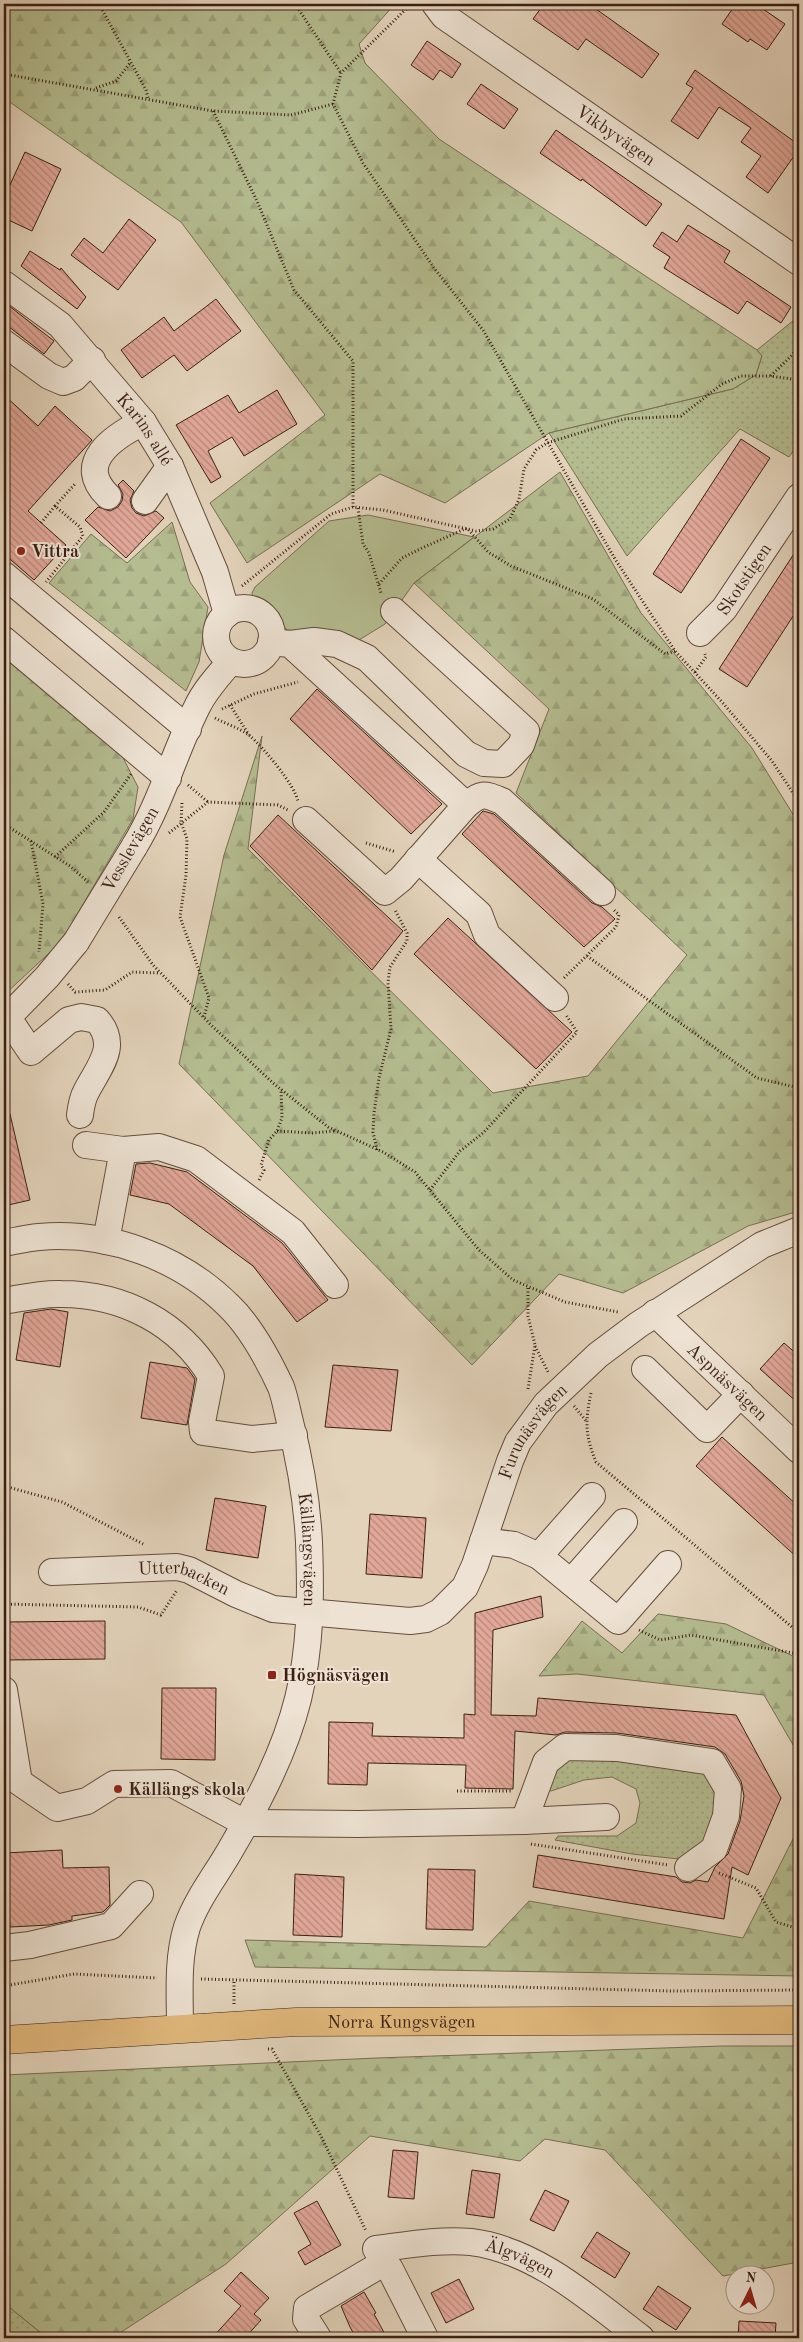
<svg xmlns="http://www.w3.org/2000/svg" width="803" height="2342" viewBox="0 0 803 2342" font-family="'Old Standard TT',serif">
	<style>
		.grass { fill: #b4bc90; stroke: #786e52 }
		.forest { fill: url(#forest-firs); stroke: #786e52 }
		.park { fill: url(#park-dots); stroke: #786e52 }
		.building { fill: url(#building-back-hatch); stroke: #3b1f13 }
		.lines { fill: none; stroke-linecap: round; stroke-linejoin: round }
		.minor-casing { stroke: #654c3d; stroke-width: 28 }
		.major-casing { stroke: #3b1f13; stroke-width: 29 }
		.path { stroke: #3b1f13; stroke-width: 3; stroke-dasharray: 1 2.5; stroke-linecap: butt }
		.minor { stroke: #ede2d3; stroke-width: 26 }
		.major { stroke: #e2ba7e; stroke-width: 28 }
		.minor-bridge-casing { stroke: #654c3d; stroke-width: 28; stroke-linecap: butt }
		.minor-bridge { stroke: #ede2d3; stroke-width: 26 }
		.poi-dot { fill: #8f2418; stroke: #ede2d3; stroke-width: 2 }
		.labels { text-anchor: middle; stroke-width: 4; stroke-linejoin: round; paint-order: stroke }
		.street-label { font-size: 18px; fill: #3b1f13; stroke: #ede2d3 }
		.poi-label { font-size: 18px; font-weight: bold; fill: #3b1f13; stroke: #ede2d3; text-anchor: start }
	</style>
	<defs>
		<pattern id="forest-firs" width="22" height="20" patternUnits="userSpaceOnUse" patternTransform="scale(1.25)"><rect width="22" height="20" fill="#b4bc90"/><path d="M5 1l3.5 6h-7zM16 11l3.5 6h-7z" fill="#9ca17b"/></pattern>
		<pattern id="park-dots" width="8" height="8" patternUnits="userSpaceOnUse" patternTransform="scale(1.25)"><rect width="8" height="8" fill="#b4bc90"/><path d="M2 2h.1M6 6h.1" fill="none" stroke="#9ca17b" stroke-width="1.8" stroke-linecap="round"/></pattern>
		<pattern id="building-back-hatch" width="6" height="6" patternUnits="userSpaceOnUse" patternTransform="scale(1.25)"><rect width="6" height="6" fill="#e1a798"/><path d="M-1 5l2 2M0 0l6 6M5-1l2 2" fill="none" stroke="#b8877b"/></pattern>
	</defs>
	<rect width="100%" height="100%" fill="#e3d3bb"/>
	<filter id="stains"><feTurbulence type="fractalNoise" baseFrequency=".004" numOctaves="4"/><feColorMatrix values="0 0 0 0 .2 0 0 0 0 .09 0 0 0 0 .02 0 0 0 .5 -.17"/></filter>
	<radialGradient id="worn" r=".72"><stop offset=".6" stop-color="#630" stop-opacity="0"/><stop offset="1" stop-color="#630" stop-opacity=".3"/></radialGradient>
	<path class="grass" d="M 368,515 L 474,537 L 414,583 L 385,624 L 359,640 L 287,630 L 270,611 L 253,603 L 252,593 L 255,587 L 329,521 Z"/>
	<path class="forest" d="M 4,4 L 395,4 L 359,44 L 365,63 L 439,139 L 757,350 L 762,356 L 756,375 L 733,389 L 549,433 L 445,503 L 380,474 L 247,563 L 210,503 L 325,415 L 181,222 L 4,98 Z
		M 560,472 L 641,613 L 752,748 L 799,824 L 799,1211 L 748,1226 L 623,1293 L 559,1274 L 472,1365 L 179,1064 L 224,855 L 262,736 L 248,849 L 493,1093 L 588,1076 L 687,955 L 516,793 L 549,709 L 414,583 Z
		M 172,522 L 190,582 L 208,607 L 199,662 L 186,691 L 49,583 L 91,534 L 127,563 Z
		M 4,657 L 118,748 L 138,787 L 133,819 L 61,942 L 4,995 Z
		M 658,1614 L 726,1624 L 799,1659 L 799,1755 L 764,1695 L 577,1674 L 539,1676 L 582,1621 L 622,1653 Z
		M 799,1827 L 799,1976 L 255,1967 L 245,1940 L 486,1947 L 529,1901 L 743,1938 Z
		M 721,2046 L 799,2046 L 799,2262 L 723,2276 L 605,2150 L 545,2139 L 520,2161 L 370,2136 L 226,2264 L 112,2338 L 47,2338 L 4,2303 L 4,2075 L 377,2058 Z"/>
	<path class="park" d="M 799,316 L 799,443 L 789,457 L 740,429 L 627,556 L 549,433 L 733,389 L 756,375 L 762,356 L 757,350 Z
		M 565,1753 L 698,1768 L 712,1779 L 718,1802 L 703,1850 L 679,1859 L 632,1854 L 555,1840 L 558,1836 L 617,1836 L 636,1823 L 640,1803 L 636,1789 L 612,1777 L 584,1780 L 551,1791 L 545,1789 Z
		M 4,2303 L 47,2338 L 6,2338 L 4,2337 Z"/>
	<path class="building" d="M 544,4 L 589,4 L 659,54 L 642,78 L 586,39 L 578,50 L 533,19 Z
		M 741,4 L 767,4 L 763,9 L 785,24 L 767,50 L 750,39 L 748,42 L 722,24 L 733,8 L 736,10 Z
		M 427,41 L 461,64 L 452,78 L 440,70 L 433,80 L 411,65 Z
		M 695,70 L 799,145 L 799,149 L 768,193 L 746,177 L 761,156 L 741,142 L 751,128 L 719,107 L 698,139 L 671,121 L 693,88 L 686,84 Z
		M 481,84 L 518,109 L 504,129 L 467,104 Z
		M 556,130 L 662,204 L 646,226 L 582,179 L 581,181 L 540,153 Z
		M 25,152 L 61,169 L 32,231 L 4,218 L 4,198 Z
		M 129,219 L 156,240 L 118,290 L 71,255 L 84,238 L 103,253 Z
		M 688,225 L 730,251 L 724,262 L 791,307 L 781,323 L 747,301 L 738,314 L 664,268 L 670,257 L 653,246 L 662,232 L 677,242 Z
		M 30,251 L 60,270 L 61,268 L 86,297 L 77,309 L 21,266 Z
		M 216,299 L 241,331 L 187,371 L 174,355 L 142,378 L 121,350 L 164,317 L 174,331 Z
		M 4,302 L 54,341 L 44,354 L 4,323 Z
		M 277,390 L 297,424 L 244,456 L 232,437 L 208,451 L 221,477 L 211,483 L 176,425 L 228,395 L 239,413 Z
		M 4,395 L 38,426 L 55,406 L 92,440 L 28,511 L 66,545 L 34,580 L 4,554 Z
		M 741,439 L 770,458 L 681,593 L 653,574 Z
		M 123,480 L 134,491 L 130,500 L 132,508 L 136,513 L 144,516 L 156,511 L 164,518 L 126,558 L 85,520 L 98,507 L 110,511 L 118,507 L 122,501 L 123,494 L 118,485 Z
		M 799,546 L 799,607 L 747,687 L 719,669 Z
		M 317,689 L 442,804 L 411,834 L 290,719 Z
		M 483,811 L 494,814 L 592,903 L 602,907 L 615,919 L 584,947 L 462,834 Z
		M 278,815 L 403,931 L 372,970 L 250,846 Z
		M 448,918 L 572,1032 L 536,1069 L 414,954 Z
		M 4,1114 L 10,1114 L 30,1200 L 4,1206 Z
		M 150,1163 L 187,1172 L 282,1243 L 328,1300 L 297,1322 L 253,1266 L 169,1204 L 130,1195 L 136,1164 Z
		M 51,1309 L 68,1312 L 60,1367 L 16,1360 L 24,1313 Z
		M 784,1343 L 799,1356 L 799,1404 L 760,1369 Z
		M 150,1362 L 187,1368 L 195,1379 L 187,1425 L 141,1418 Z
		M 333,1365 L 398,1370 L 391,1431 L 325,1427 Z
		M 722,1437 L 799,1507 L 799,1559 L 696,1466 Z
		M 215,1498 L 266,1506 L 258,1558 L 206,1550 Z
		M 370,1514 L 426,1518 L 422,1578 L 366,1574 Z
		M 541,1596 L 543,1617 L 493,1630 L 491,1715 L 536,1716 L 538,1698 L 736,1715 L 781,1798 L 748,1875 L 732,1867 L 724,1919 L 533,1887 L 538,1855 L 676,1877 L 682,1882 L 690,1883 L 696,1880 L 708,1882 L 715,1867 L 728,1854 L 740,1821 L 744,1796 L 741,1781 L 725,1754 L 715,1747 L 617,1733 L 565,1732 L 556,1735 L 515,1731 L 513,1789 L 465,1788 L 466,1765 L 368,1763 L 367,1785 L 328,1784 L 329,1722 L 373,1723 L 372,1736 L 464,1738 L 464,1714 L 475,1715 L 475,1613 Z
		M 105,1621 L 105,1659 L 4,1660 L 4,1622 Z
		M 162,1688 L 216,1688 L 215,1760 L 161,1759 Z
		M 62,1850 L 63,1868 L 109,1867 L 110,1905 L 103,1912 L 72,1916 L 72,1920 L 49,1925 L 10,1927 L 9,1916 L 4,1916 L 5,1853 Z
		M 428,1869 L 475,1870 L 473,1930 L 426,1929 Z
		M 295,1874 L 344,1877 L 342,1937 L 293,1935 Z
		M 393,2150 L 418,2152 L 414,2199 L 388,2197 Z
		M 472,2170 L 500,2174 L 494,2218 L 466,2214 Z
		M 545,2190 L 569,2201 L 554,2231 L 530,2220 Z
		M 317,2201 L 341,2245 L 305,2265 L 298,2252 L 311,2244 L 294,2213 Z
		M 597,2232 L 630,2253 L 615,2278 L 581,2257 Z
		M 241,2272 L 269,2298 L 254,2314 L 261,2320 L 245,2338 L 212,2338 L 241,2306 L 224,2291 Z
		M 459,2279 L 474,2309 L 446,2323 L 431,2293 Z
		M 658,2286 L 691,2308 L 676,2330 L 643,2309 Z
		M 364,2292 L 376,2313 L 374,2314 L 387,2338 L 356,2338 L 350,2327 L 341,2306 Z
		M 739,2321 L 776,2323 L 775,2338 L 738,2338 Z"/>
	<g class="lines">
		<g class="minor-casing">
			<g id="minor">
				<path id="s1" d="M 435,4 L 444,16 L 799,262"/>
				<path id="s2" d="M 4,284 L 60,325 L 143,422 L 170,466 L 215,572 L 227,614"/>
				<path d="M 4,343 L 49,376 L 63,382 L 74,378 L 92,360"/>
				<path d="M 108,496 C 74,463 113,437 143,422"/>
				<path d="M 145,501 L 170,466"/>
				<path d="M 4,575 L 188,729"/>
				<circle cx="244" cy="636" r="28"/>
				<path id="s3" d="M 700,633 L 724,609 L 799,497"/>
				<path d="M 4,640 L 168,778"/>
				<path d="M 271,642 L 290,644 L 466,805"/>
				<path d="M 290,644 L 314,641 L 337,644 L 367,658 L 466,754 L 484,763 L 503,764 L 521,745 L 526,731 L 394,611"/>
				<path d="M 306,820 L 385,892 L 401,879 L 466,805 C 482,792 484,794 502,801 L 602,892"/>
				<path d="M 134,847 C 161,803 174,753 197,707 C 205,690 219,675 231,661"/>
				<path d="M 418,859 L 479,914 L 487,935 L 555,998"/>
				<path d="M 8,1018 L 31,1052 L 69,1020 L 81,1017 L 97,1020 C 120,1046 98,1068 86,1092 C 82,1099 81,1107 80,1115"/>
				<path d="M 4,1021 L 47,977 L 76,942"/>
				<path d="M 86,1145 L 123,1150"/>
				<path d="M 106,1241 L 123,1150 L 159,1147 L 196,1159 L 293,1232 L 335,1285"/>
				<path id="s4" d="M 4,1243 C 15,1241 27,1238 39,1237 C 108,1231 180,1257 229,1306 C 251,1327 268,1359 281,1387 C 285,1398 287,1410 290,1422 C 300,1461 307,1502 309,1542 C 311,1595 311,1647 298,1699 C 285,1751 259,1801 232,1847 C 217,1874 197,1898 187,1927 C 177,1959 180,1995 180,2028"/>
				<path d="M 4,1301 C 22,1298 42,1293 61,1294 C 123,1294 179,1323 211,1376 L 202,1422 L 203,1432 L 252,1439 L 294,1435"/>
				<path id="s5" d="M 655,1313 L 799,1450"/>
				<path d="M 645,1369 L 707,1429 L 741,1394"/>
				<path d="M 483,1541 L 514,1545 L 539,1556 L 618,1621 L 668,1564"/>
				<path d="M 539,1556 L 592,1496"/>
				<path id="s6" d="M 52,1572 L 177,1567 L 189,1570 L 236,1594 L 273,1609 L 410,1621 L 426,1619 L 440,1612 L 465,1587 L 475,1565 L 510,1461 L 518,1442 L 546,1404 L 598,1355 L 638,1325 L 762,1245 L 799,1230"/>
				<path d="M 571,1582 L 624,1522"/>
				<path d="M 4,1690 L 19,1782 L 57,1808 L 87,1801 L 114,1784 L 171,1783 L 245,1823 L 359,1824 L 524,1821 L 606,1817"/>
				<path d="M 524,1821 L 546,1762 L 565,1747 L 617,1748 L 712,1762 L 728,1789 L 726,1816 L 714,1849 L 688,1868"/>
				<path d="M 4,1948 L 30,1945 L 111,1926 L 140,1894"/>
				<path d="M 318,2338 L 306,2319 L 307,2308 L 385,2262"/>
				<path id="s7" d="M 425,2338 L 390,2269 L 376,2249 C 407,2245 440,2239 471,2242 C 536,2250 591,2300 641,2338"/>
			</g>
		</g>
		<g class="major-casing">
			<g id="major">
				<path id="s8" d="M 4,2040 L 296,2022 L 799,2020"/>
			</g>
		</g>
		<path class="path" d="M 99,4 L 146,90 L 148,98
			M 295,4 L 341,73
			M 411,4 L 341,73 L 333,104 L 363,163 L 434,268 L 483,330 L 615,559 L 675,651 L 722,702 L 772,761 L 799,802
			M 4,74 L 213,111 L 291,115 L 333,104
			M 96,88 L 116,81 L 130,63
			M 213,111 L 257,201 L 294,290 L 353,361 L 353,507
			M 771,376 L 793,354 L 799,345
			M 55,506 L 75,484
			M 358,508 L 363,544 L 369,553 L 381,593
			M 41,523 L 55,506 L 80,527 L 83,536 L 46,582
			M 379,584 L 402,558 L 422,548 L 467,528 L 488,552 L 511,566 L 593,599 L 665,654 L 675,651
			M 242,586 L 331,514 L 353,507 L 383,510 L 476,531 L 493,529 L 510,519 L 519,499 L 524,469 L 536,450 L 547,443 L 624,419 L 681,416 L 722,384 L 741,376 L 770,376 L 799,380
			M 695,672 L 706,657 L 705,654
			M 230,705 L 249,735
			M 222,709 L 254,694 L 298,682
			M 215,718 C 226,724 240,728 250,736 C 262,746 296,786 298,802
			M 188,785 L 208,802
			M 182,803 L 181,822 L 187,839 L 186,875 L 180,917 L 209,998 L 204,1017
			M 4,824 L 70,866 L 88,882
			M 169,833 L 208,802 L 278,805 L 288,810
			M 31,841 L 43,904 L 39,952
			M 366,843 L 396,852
			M 55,857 L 104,812 L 131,774
			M 119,917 L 153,965 L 211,1025 L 273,1083 L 328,1127 L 383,1152 L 415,1172 L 479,1250 L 513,1280 L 565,1302 L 618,1312
			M 587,956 L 757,1078 L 799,1088
			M 564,978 L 616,927 L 619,915 L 614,910
			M 68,984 L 75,992 L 105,990 L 132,972 L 160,973
			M 277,1131 L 312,1133 L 334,1131
			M 377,1150 L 373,1132 L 374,1113 L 379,1078 L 391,1029 L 388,982 L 390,967 L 407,941 L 407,933 L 395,910
			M 259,1180 L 264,1170 L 261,1165 L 269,1140 L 277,1131 L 282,1118 L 281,1089
			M 430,1190 L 460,1151 L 483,1133 L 577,1032 L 566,1015
			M 535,1346 L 548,1372
			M 528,1389 L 535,1345 L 528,1316 L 528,1286
			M 591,1393 C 585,1422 585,1435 596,1462 L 799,1633
			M 574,1406 L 587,1422
			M 4,1486 L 62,1502 L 145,1545
			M 4,1604 L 138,1607 L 161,1615 L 177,1590
			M 639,1630 L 660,1640 L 691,1635 L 799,1654
			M 457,1791 L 511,1791
			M 531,1844 L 668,1865
			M 719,1873 L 756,1888 L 776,1922 L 799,1929
			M 201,1979 L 671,1991 L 799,1990
			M 4,1986 L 74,1974 L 157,1978
			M 234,2004 L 234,1980
			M 268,2049 L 272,2049 L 322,2138 L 366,2231
			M 4,2335 L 6,2338"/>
		<use href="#minor" class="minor"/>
		<use href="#major" class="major"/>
		<g class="minor-bridge-casing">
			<path id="minor-bridge" d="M 76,942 L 134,847"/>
		</g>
		<use href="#minor-bridge" class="minor-bridge"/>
	</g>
	<g class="poi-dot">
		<circle cx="21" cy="551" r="5"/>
		<rect x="267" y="1670" width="10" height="10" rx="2.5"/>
		<circle cx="118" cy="1789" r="5"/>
	</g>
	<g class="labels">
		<g class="street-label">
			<text dy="6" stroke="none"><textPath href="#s1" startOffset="224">Vikbyvägen</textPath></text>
			<text dy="6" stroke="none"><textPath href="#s2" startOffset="204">Karins allé</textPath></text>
			<text dy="6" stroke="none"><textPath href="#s3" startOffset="70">Skotstigen</textPath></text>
			<text transform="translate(130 849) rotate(-60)" y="6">Vesslevägen</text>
			<text dy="6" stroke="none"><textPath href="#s5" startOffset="100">Aspnäsvägen</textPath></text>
			<text dy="6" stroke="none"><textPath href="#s6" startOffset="606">Furunäsvägen</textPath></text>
			<text dy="6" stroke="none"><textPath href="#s4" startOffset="506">Källängsvägen</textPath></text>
			<text dy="6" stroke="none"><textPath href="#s6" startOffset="134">Utterbacken</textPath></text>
			<text dy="6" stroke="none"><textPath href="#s8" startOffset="398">Norra Kungsvägen</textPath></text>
			<text dy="6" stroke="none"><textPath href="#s7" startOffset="249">Älgvägen</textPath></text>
		</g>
		<g class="poi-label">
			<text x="31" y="557">Vittra</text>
			<text x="282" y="1681">Högnäsvägen</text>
			<text x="128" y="1795">Källängs skola</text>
		</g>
	</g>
	<rect width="803" height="2342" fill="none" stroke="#e3d3bb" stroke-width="20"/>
	<rect x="5" y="5" width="793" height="2332" fill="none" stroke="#3b1f13" stroke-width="2.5"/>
	<rect x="10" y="10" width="783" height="2322" fill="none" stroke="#3b1f13"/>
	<g transform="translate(750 2290) rotate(5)"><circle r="24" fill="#ede2d3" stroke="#a69486"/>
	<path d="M0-4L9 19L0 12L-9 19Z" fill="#8f2418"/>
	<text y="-8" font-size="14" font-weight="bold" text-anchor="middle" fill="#3b1f13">N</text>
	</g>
	<rect width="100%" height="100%" filter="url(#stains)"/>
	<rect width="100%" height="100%" fill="url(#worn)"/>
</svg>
